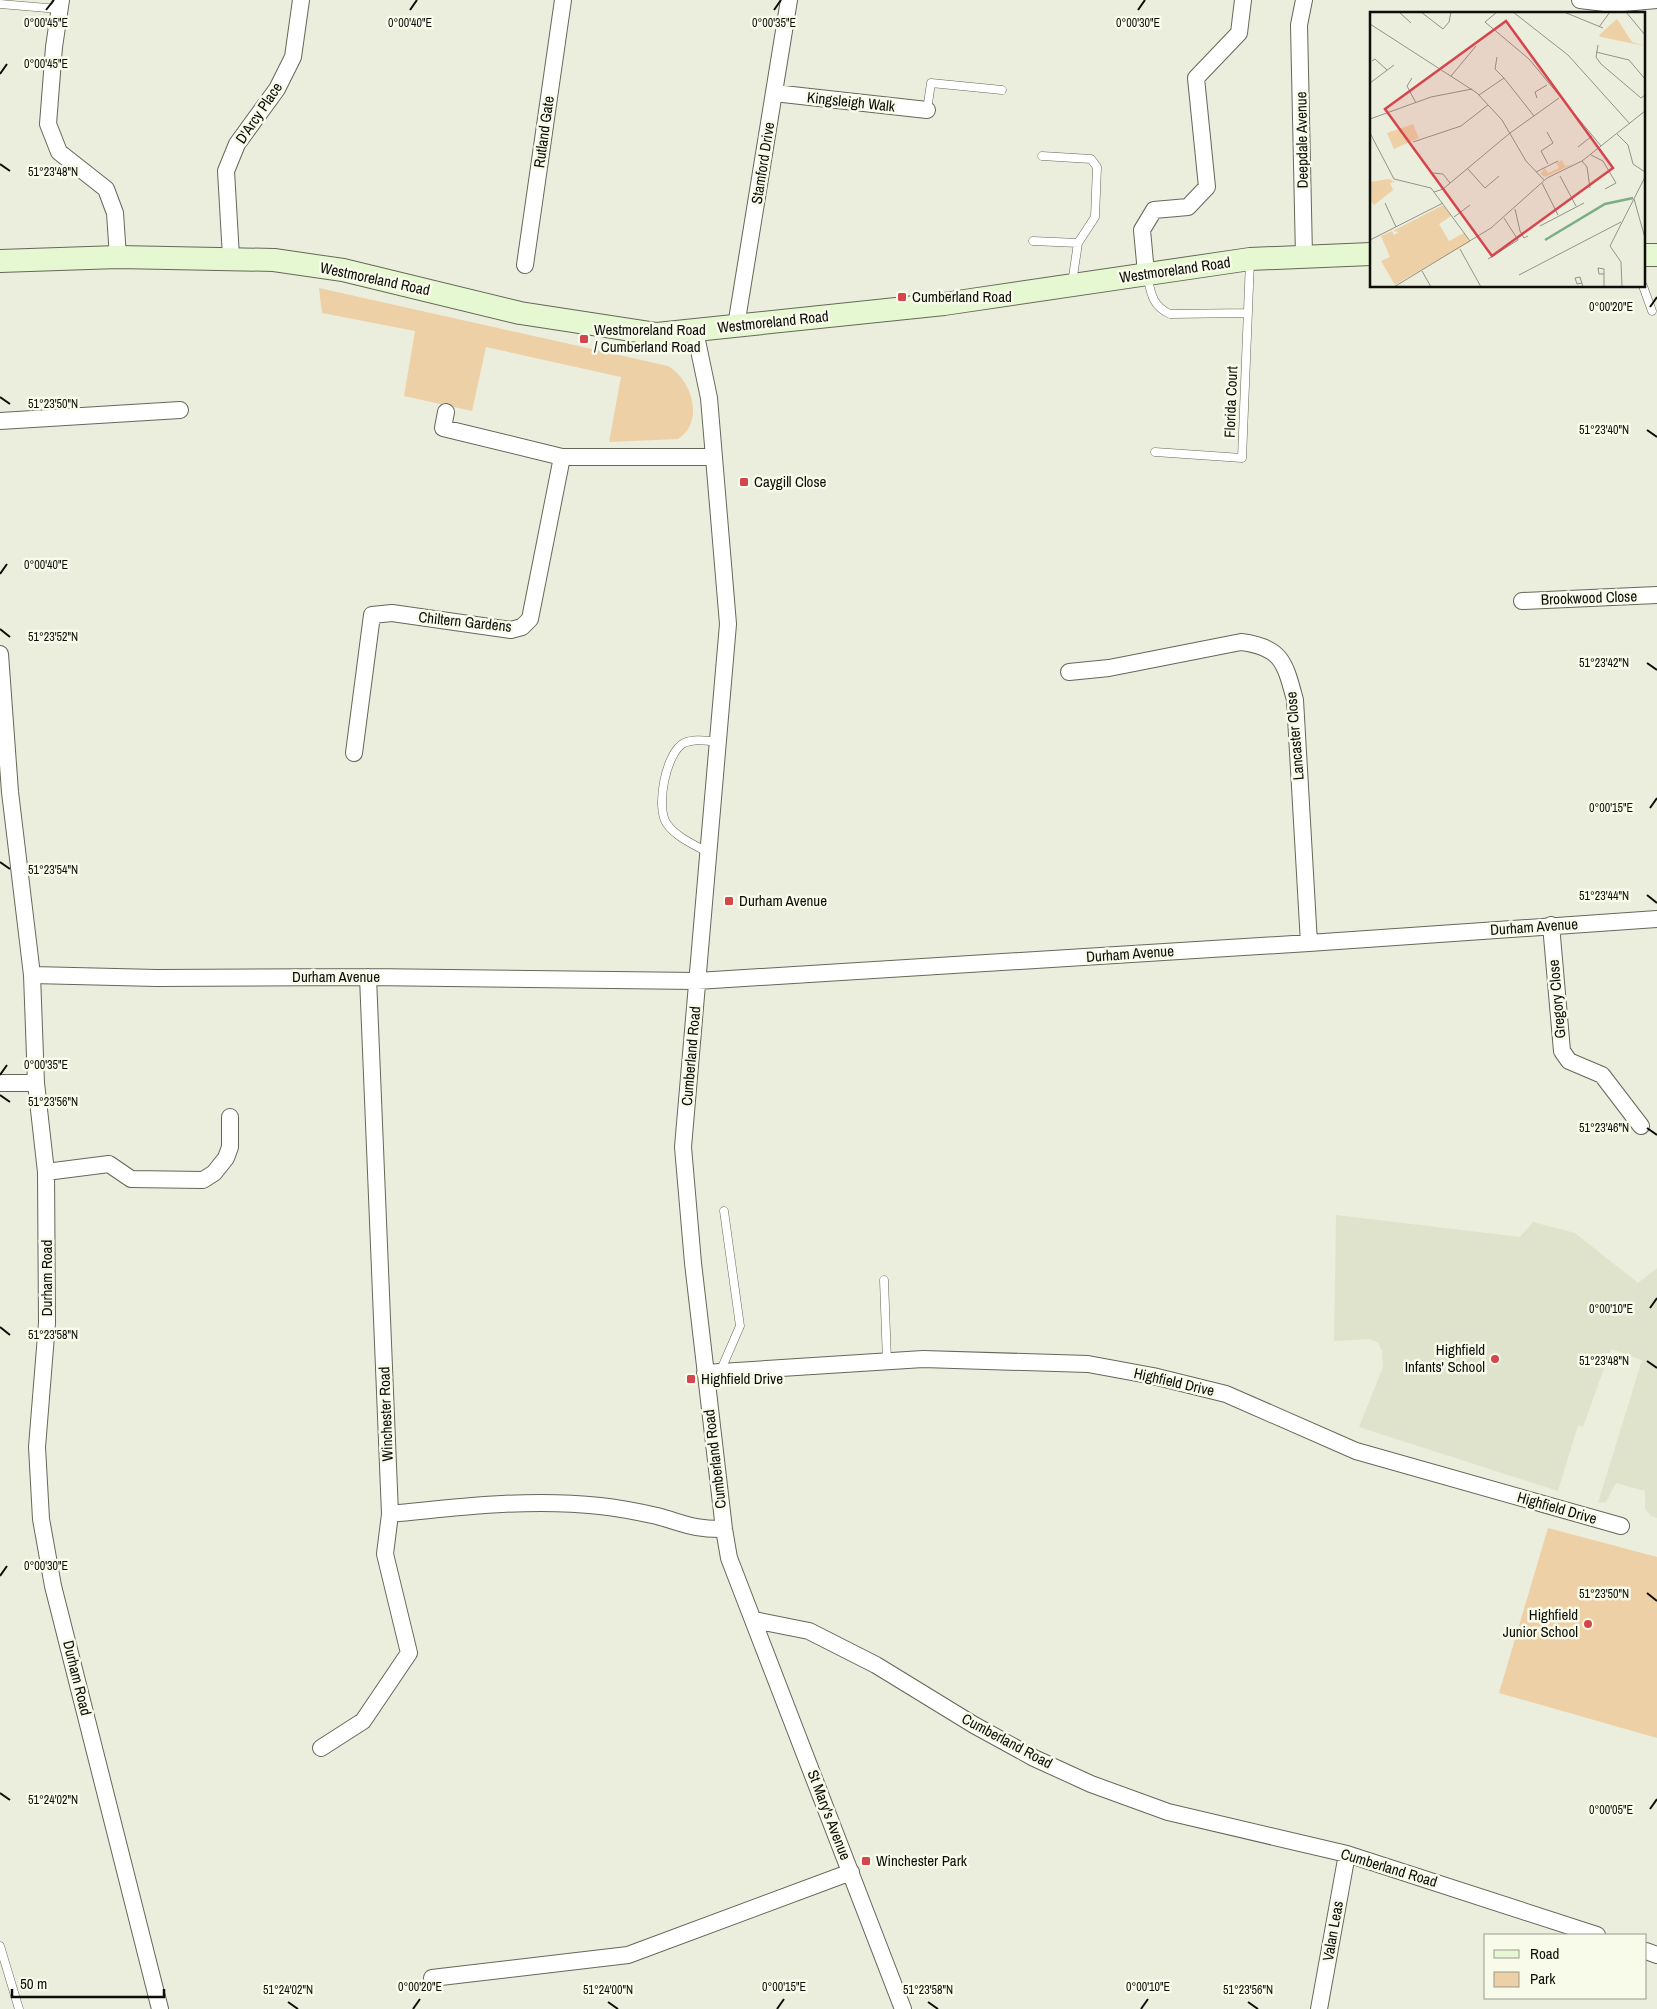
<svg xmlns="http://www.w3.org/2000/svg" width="1657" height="2009" viewBox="0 0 1657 2009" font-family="'Archivo Narrow',sans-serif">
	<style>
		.built { fill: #e0e3cb }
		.green { fill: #eed0a6 }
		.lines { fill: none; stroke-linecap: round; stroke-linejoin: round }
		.service-casing { stroke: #666759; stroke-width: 9 }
		.minor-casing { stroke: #666759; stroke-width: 18 }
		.secondary-casing { stroke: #666759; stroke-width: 24 }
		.service { stroke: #fff; stroke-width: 8 }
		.minor { stroke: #fff; stroke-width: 16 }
		.secondary { stroke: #e5f8d1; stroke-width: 22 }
		.ticks { fill: none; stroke: #0e0e09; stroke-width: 2 }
		.poi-dot { fill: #d5454c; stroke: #f8faea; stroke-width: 2 }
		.labels { text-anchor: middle; stroke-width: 5; stroke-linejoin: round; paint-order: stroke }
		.street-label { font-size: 15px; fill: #0e0e09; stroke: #f8faea }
		.poi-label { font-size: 15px; fill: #0e0e09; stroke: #f8faea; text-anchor: start }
		.inset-river { fill: none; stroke: #7cae84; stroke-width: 2.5 }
		.inset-road { fill: none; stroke: #939488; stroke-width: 1 }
		.view { fill: #d5454c; fill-opacity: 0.15; stroke: #d5454c; stroke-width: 2.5 }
		.inset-edge { fill: none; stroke: #0e0e09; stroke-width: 2.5 }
		.ticks-label { font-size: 12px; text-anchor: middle; fill: #0e0e09; stroke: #f8faea; stroke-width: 5; stroke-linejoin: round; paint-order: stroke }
	</style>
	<rect width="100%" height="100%" fill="#ebeddd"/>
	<path class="built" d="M 1336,1215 L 1520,1237 L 1533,1222 L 1575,1233 L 1638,1283 L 1657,1268 L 1657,1518 L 1651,1516 L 1645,1509 L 1645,1491 L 1616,1483 L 1606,1502 L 1598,1503 L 1642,1360 L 1611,1349 L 1583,1427 L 1578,1425 L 1558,1491 L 1359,1427 L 1383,1367 L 1382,1351 L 1378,1343 L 1370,1339 L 1334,1341 Z"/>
	<path class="green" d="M 319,288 L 668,366 C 692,380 705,422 678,439 L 609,442 L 621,377 L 486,347 L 472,411 L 404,396 L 415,331 L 322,313 Z
		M 1548,1528 L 1657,1557 L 1657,1738 L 1499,1693 Z"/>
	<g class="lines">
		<g class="service-casing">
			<path id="service" d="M 0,4 L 59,9
				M 927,110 L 931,83 L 1002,90
				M 1042,156 L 1091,159 L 1097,167 L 1095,217 L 1078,243 L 1072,283
				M 1033,241 L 1078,243
				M 1147,275 C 1151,293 1152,306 1170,314 L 1248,313
				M 1643,286 L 1652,311
				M 1155,452 L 1242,458 L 1250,261
				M 709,853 C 695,845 676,837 667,824 C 655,808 666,752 684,743 C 695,738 707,741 719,742
				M 884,1280 L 887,1361
				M 720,1372 L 740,1326 L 724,1211
				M 0,1946 L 19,2009"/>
		</g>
		<g class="minor-casing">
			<path id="minor" d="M 61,0 L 54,47 L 48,124 L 59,152 L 106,189 L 115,213 L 118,257
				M 1580,0 L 1613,4 L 1657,0
				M 774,93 L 927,110
				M 1304,256 L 1299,25 L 1304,0
				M 231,257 L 226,171 L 237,144 L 277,89 L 293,57 L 301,0
				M 525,265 L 563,0
				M 1146,273 L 1142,230 L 1154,210 L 1188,207 L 1207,187 L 1196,78 L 1239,33 L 1243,0
				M 736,326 L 789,0
				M 695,331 L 709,398 L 728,624 L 683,1147 L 693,1263 L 724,1529 L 729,1558 L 903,2009
				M 446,412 L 443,428 L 562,457 L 714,457
				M 0,421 L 180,410
				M 1522,601 L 1657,595
				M 0,654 L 10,792 L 32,975 L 36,1083 L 46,1172 L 47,1323 L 37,1447 L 41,1519 L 53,1586 L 160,2009
				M 1069,672 L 1109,668 L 1241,642 C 1282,647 1285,663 1295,700 L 1309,943
				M 354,753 L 372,615 L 392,613 L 511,630 L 522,627 L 530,619 L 562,457
				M 1551,925 L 1562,1051 L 1569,1061 L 1602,1075 L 1641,1126
				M 32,975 L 157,978 L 368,977 L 697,981 L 1309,943 L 1657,919
				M 368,977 L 390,1514 C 460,1507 530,1498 600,1506 C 619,1508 639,1512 657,1516 C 683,1523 695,1530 724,1529
				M 0,1083 L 36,1083
				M 46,1172 L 109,1164 L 131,1179 L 203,1180 L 214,1173 L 226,1158 L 230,1147 L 230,1117
				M 705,1373 L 923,1359 L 1088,1364 L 1153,1376 L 1226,1394 L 1356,1451 L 1621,1526
				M 754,1620 L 809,1631 L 876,1665 L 974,1725 L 1034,1758 L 1091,1784 L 1168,1812 L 1347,1854 L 1597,1935
				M 321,1748 L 363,1721 L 409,1653 L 385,1554 L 390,1514
				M 1646,1951 L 1657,1955
				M 432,1978 L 628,1955 L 851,1872
				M 1319,2009 L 1347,1854"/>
		</g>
		<g class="secondary-casing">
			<path id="secondary" d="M 1643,255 L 1657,255
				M 0,261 L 118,257 L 274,260 L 343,270 L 520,313 L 657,334 L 944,304 L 1250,259 L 1371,254"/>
		</g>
		<use href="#service" class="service"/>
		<use href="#minor" class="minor"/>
		<use href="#secondary" class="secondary"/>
	</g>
	<path class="ticks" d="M 46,10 L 54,0M 410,10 L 417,0M 774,10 L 781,0M 1138,10 L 1145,0M 0,74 L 7,64M 0,164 L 10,171M 1650,307 L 1657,297M 0,397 L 10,404M 1647,430 L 1657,437M 0,574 L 7,564M 0,629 L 10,637M 1647,663 L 1657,670M 1650,808 L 1657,798M 0,862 L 10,869M 1647,895 L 1657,903M 0,1075 L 7,1065M 0,1095 L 10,1102M 1647,1128 L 1657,1135M 1650,1308 L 1657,1298M 0,1327 L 10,1335M 1647,1361 L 1657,1368M 0,1576 L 7,1566M 1647,1593 L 1657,1601M 0,1793 L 10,1800M 1650,1809 L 1657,1799M 288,2002 L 298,2009M 608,2002 L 618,2009M 928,2002 L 938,2009M 1248,2002 L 1258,2009M 413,2009 L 420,1999M 777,2009 L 784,1999M 1141,2009 L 1148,1999"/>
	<g class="poi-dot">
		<rect x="897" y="292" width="10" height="10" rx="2.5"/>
		<rect x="579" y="334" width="10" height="10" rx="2.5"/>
		<rect x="739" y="477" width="10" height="10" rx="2.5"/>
		<rect x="724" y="896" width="10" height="10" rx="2.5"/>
		<circle cx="1495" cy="1359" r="5"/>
		<rect x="686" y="1374" width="10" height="10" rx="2.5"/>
		<circle cx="1588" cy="1624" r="5"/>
		<rect x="861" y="1856" width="10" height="10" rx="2.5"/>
	</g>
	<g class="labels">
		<g class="street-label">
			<text transform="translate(851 102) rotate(6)" y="5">Kingsleigh Walk</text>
			<text transform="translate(259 113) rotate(-56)" y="5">D'Arcy Place</text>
			<text transform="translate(544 132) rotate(-82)" y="5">Rutland Gate</text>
			<text transform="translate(1302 140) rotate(-91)" y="5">Deepdale Avenue</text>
			<text transform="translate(763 163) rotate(-81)" y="5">Stamford Drive</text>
			<text transform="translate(1175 270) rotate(-8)" y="5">Westmoreland Road</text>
			<text transform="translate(375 279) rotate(12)" y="5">Westmoreland Road</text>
			<text transform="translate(773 322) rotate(-6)" y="5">Westmoreland Road</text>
			<text transform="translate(1231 402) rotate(-88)" y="5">Florida Court</text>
			<text transform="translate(1589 598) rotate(-2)" y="5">Brookwood Close</text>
			<text transform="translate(465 622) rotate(6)" y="5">Chiltern Gardens</text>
			<text transform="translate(1295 736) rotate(-95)" y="5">Lancaster Close</text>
			<text transform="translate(1534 927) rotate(-4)" y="5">Durham Avenue</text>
			<text transform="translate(1130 954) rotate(-4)" y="5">Durham Avenue</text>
			<text x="336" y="982">Durham Avenue</text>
			<text transform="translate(1557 999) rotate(-95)" y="5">Gregory Close</text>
			<text transform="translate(691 1056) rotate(-85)" y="5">Cumberland Road</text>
			<text transform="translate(47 1278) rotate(-90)" y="5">Durham Road</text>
			<text transform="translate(1174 1382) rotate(13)" y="5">Highfield Drive</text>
			<text transform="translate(386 1414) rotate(-92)" y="5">Winchester Road</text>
			<text transform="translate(715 1459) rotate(-97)" y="5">Cumberland Road</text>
			<text transform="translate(1557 1508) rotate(16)" y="5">Highfield Drive</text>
			<text transform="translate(77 1678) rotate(76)" y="5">Durham Road</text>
			<text transform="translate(1007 1741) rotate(28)" y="5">Cumberland Road</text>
			<text transform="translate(829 1815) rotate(69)" y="5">St Mary's Avenue</text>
			<text transform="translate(1389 1868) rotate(17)" y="5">Cumberland Road</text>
			<text transform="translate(1333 1931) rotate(-80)" y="5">Valan Leas</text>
		</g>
		<g class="poi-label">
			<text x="912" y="302">Cumberland Road</text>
			<text x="594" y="335">Westmoreland Road<tspan x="594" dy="17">/ Cumberland Road</tspan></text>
			<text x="754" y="487">Caygill Close</text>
			<text x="739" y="906">Durham Avenue</text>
			<text x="1485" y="1355" text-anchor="end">Highfield<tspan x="1485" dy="17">Infants' School</tspan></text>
			<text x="701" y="1384">Highfield Drive</text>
			<text x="1578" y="1620" text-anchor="end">Highfield<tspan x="1578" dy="17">Junior School</tspan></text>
			<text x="876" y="1866">Winchester Park</text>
		</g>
	</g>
	<g transform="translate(1370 12)">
		<rect width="275" height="275" fill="#ebeddd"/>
		<path d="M 247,7 L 262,30 L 275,34 L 231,25 L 229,23 ZM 43,112 L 49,126 L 24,137 L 17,121 ZM 192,148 L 195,154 L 204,152 L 175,165 L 170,162 L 175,156 L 178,161 L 189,156 L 186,151 ZM 19,167 L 25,170 L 20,171 L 23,178 L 4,193 L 0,188 L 0,170 ZM 73,193 L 81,204 L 69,212 L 79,229 L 94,221 L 100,230 L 25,273 L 11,249 L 20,245 L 11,224 L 22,219 L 24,223 L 29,220 L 23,219 Z" fill="#eed0a6"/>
		<path class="inset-river" d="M 175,228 L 235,192 L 263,186"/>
		<path class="inset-road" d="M 29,0 L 41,11M 51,0 L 73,17 L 79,10 L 81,0M 127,0 L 115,10 L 159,47 L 231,134M 143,0 L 198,43 L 260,112M 194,0 L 233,16M 256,0 L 275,23M 0,12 L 107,81 L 132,108 L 156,149 L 174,168M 229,15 L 240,0M 228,33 L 226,45 L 231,52 L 271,86 L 275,83M 226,40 L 259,48 L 275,67M 127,45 L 125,57 L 134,66M 2,49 L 5,47 L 17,58M 81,64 L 106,34M 42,66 L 37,74 L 46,91M 0,71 L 24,53M 109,83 L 134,66 L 164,104M 167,86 L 165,80 L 177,73M 0,107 L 61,85 L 102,77M 177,120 L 183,131 L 171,139 L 178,152M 0,121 L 24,167 L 61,176 L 100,229M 247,122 L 258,133 L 263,152 L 275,160M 43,130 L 91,114 L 118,93M 208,135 L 222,124M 221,143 L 233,149 L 246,171 L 235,177M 212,149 L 217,155 L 220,176M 97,156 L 115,176 L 129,164M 166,160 L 188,149M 63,161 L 73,162 L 80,171M 190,164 L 206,194M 172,171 L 188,203M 64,180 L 73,177 L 140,121 L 189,86M 264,187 L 275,226M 15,191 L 26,215M 145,197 L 150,219 L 154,226 L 158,224M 84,205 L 100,193M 170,214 L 214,191M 0,228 L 73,191M 90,237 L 111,275M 118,247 L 148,228 L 134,206M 52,259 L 61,275M 149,263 L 251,210M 212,271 L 207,272 L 205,266 L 210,265 L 213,275M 24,275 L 121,216 L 177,166 L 212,149 L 275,99M 234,275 L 234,257 L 228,256 L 229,262 L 234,262M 252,275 L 251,250 L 240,234 L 275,165"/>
		<path class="view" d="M 136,9 L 243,156 L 122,244 L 15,97 Z"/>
		<rect width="275" height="275" class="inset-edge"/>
	</g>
	<g class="ticks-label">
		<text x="410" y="27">0°00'40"E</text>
		<text x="46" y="27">0°00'45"E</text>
		<text x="774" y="27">0°00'35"E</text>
		<text x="1138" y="27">0°00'30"E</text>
		<text x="46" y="68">0°00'45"E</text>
		<text x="53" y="176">51°23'48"N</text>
		<text x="1611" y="311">0°00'20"E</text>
		<text x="53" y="408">51°23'50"N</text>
		<text x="1604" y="434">51°23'40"N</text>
		<text x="46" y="569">0°00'40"E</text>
		<text x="53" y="641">51°23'52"N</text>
		<text x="1604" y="667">51°23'42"N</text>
		<text x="1611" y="812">0°00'15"E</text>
		<text x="53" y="874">51°23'54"N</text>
		<text x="1604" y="900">51°23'44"N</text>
		<text x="46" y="1069">0°00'35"E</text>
		<text x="53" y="1106">51°23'56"N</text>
		<text x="1604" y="1132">51°23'46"N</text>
		<text x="1611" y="1313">0°00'10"E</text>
		<text x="53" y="1339">51°23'58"N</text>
		<text x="1604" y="1365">51°23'48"N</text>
		<text x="46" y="1570">0°00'30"E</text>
		<text x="1604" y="1598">51°23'50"N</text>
		<text x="53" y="1804">51°24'02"N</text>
		<text x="1611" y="1814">0°00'05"E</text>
		<text x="420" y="1991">0°00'20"E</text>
		<text x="784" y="1991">0°00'15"E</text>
		<text x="1148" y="1991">0°00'10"E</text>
		<text x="288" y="1994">51°24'02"N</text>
		<text x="608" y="1994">51°24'00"N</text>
		<text x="928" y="1994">51°23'58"N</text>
		<text x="1248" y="1994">51°23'56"N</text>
	</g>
	<rect x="1484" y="1934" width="162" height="65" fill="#f8faea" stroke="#9a9c90"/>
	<rect x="1494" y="1950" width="25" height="8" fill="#e5f8d1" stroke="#9a9c90"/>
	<text x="1530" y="1959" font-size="15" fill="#0e0e09">Road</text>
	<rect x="1494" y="1972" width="25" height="15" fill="#eed0a6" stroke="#9a9c90"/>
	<text x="1530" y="1984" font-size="15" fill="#0e0e09">Park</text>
	<path d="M12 1989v8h152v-8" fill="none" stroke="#0e0e09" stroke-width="2.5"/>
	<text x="20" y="1989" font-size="15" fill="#0e0e09" stroke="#f8faea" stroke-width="4" paint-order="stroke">50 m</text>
</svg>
